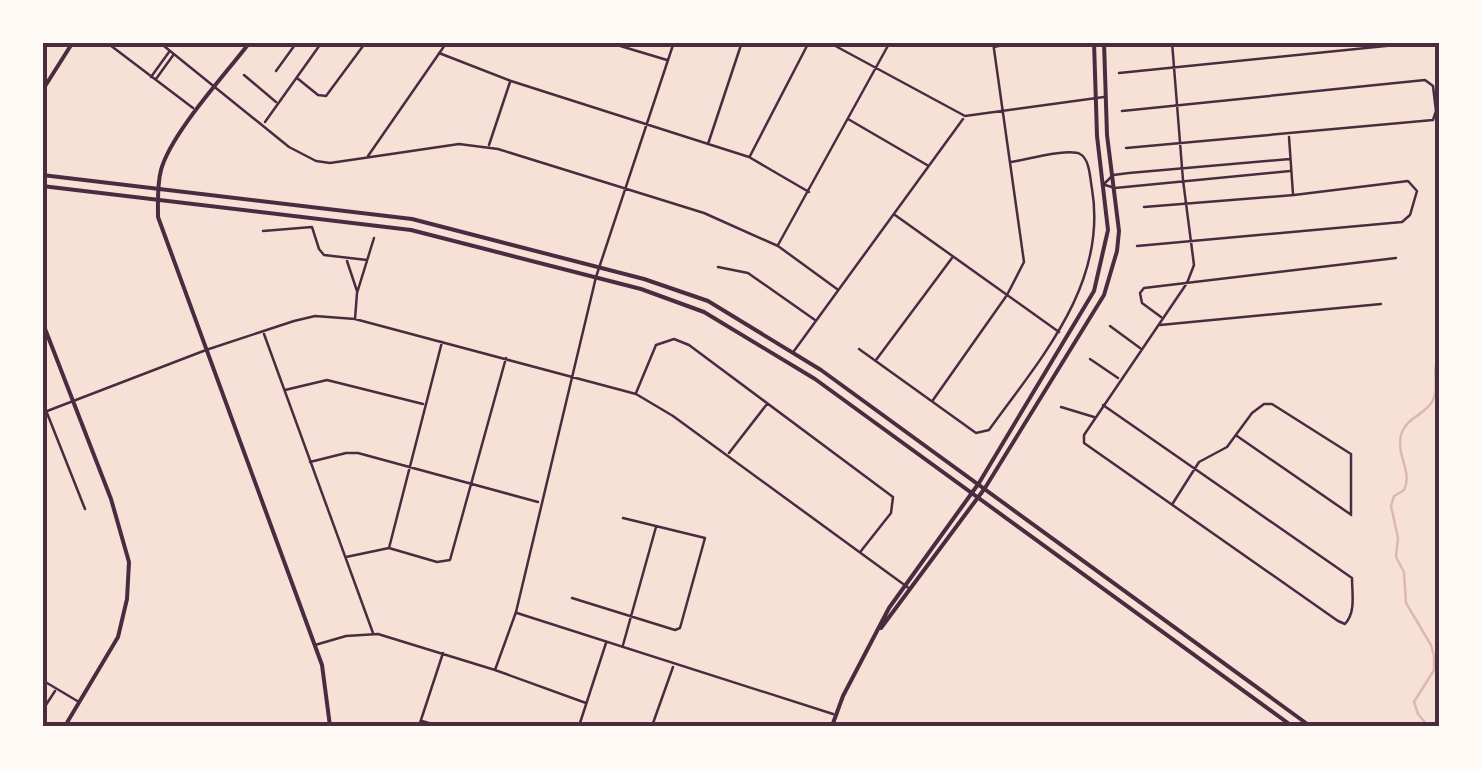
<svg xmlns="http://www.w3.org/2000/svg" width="1482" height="769" viewBox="0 0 1482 769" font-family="'DejaVu Sans',sans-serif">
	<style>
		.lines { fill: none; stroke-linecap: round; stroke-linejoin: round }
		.stream { stroke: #dcb8b0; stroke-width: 2.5 }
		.minor { stroke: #4a2c40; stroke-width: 2.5 }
		.tertiary { stroke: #4a2c40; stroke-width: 4 }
		.secondary { stroke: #4a2c40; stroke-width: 4 }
		.neatline { fill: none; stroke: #4a2c40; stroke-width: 4 }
	</style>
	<rect width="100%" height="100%" fill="#f7e1d7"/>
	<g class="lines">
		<path class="stream" d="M 1428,726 L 1418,714 L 1414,702 L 1434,670 L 1434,656 L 1431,645 L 1406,603 L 1404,572 L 1396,557 L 1398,538 L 1391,506 L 1394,496 L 1404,490 C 1413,472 1396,456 1401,435 C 1406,417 1426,415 1433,400 C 1440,384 1430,372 1440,352"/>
		<path class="minor" d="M 106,42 L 193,108
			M 159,42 L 289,147 L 316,161 L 330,163 L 459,144 L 498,149 L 704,213 L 778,246 L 837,289
			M 607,42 L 667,60
			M 828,42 L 965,116 L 1104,97
			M 994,47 L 1016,42
			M 439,53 L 511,81 L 749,157 L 809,192
			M 276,71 L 297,42
			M 1119,73 L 1425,42
			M 244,75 L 276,102
			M 151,77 L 169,52
			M 297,78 L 318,95 L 326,96 L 366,42
			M 156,79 L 174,54
			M 1122,111 L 1425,80 L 1433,86 L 1436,111 L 1433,120 L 1126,148
			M 848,119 L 927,165
			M 265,122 L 322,42
			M 1289,137 L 1293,194
			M 708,144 L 742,42
			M 489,145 L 510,82
			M 368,156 L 447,42
			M 750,156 L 809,42
			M 1105,183 L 1113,175 L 1129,173 L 1290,159
			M 1105,185 L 1115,188 L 1290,171
			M 895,215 L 1059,332
			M 263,231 L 312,227 L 319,249 L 324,255 L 367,260
			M 778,245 L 890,42
			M 1137,246 L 1402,222 L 1410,215 L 1417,191 L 1408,181 L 1294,195 L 1144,207
			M 347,261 L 357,291
			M 718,267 L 748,273 L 815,320
			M 1161,317 L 1142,303 L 1140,293 L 1144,288 L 1396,258
			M 355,319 L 357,293 L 374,238
			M 1160,325 L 1381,304
			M 1110,326 L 1140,348
			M 264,334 L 373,633
			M 859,349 L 976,433 L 989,430 C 1040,359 1108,284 1092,189 C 1090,179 1090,159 1080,154 C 1069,148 1025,160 1011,162
			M 794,351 L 963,119
			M 1090,359 L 1118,378
			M 876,360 L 952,258
			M 285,390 L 327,380 L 423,404
			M 636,393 L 656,345 L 674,339 L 689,345 L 893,497 L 891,513 L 861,551
			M 933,400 L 1007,295 L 1024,262 L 993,42
			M 1103,405 L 1352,578 C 1352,594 1356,612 1345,624 L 1338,621 L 1084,443 L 1084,435 L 1187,283 L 1194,265 L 1183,180 L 1172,42
			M 1061,407 L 1094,417
			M 42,413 L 206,350 L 294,321 L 315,316 L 355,319 L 636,394 L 673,416 L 910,589
			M 47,413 L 85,509
			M 1237,436 L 1350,514
			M 729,453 L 767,404
			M 310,462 L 346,453 L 358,453 L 538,502
			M 1173,503 L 1199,462 L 1227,447 L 1252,413 L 1264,404 L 1272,404 L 1351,454 L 1351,515
			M 389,548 L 442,342
			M 346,557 L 389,548 L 437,562 L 450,560 L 506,358
			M 572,598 L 675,630 L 680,628 L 705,538 L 623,518
			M 517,613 L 833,714
			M 315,645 L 346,636 L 378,634 L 495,670 L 586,703
			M 623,645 L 656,527
			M 495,670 L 516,612 L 596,277 L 674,42
			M 42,680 L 79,702
			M 42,711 L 55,691
			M 422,721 L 439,726
			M 419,726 L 443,653
			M 579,726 L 606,643
			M 652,726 L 673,667"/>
		<path class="tertiary" d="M 250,42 C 225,75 171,133 161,170 C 157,185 158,202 158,217 L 322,665 L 330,726
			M 42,91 L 73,42
			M 42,321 L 111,499 L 129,562 L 127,599 L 118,637 L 65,726
			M 881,628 L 985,488 L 1104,295 L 1117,251 L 1119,231 L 1107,135 L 1104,42
			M 832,726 L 843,696 L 889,608 L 979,483 L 1094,291 L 1108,230 L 1097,136 L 1094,42"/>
		<path class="secondary" d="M 42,175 L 412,219 L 644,279 L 708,301 L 821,370 L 1310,726
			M 42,186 L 411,230 L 641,289 L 704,312 L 815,379 L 1292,726"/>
	</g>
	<rect width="1482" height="769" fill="none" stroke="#fffaf5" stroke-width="90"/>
	<rect x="45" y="45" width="1392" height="679" class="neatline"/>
</svg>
